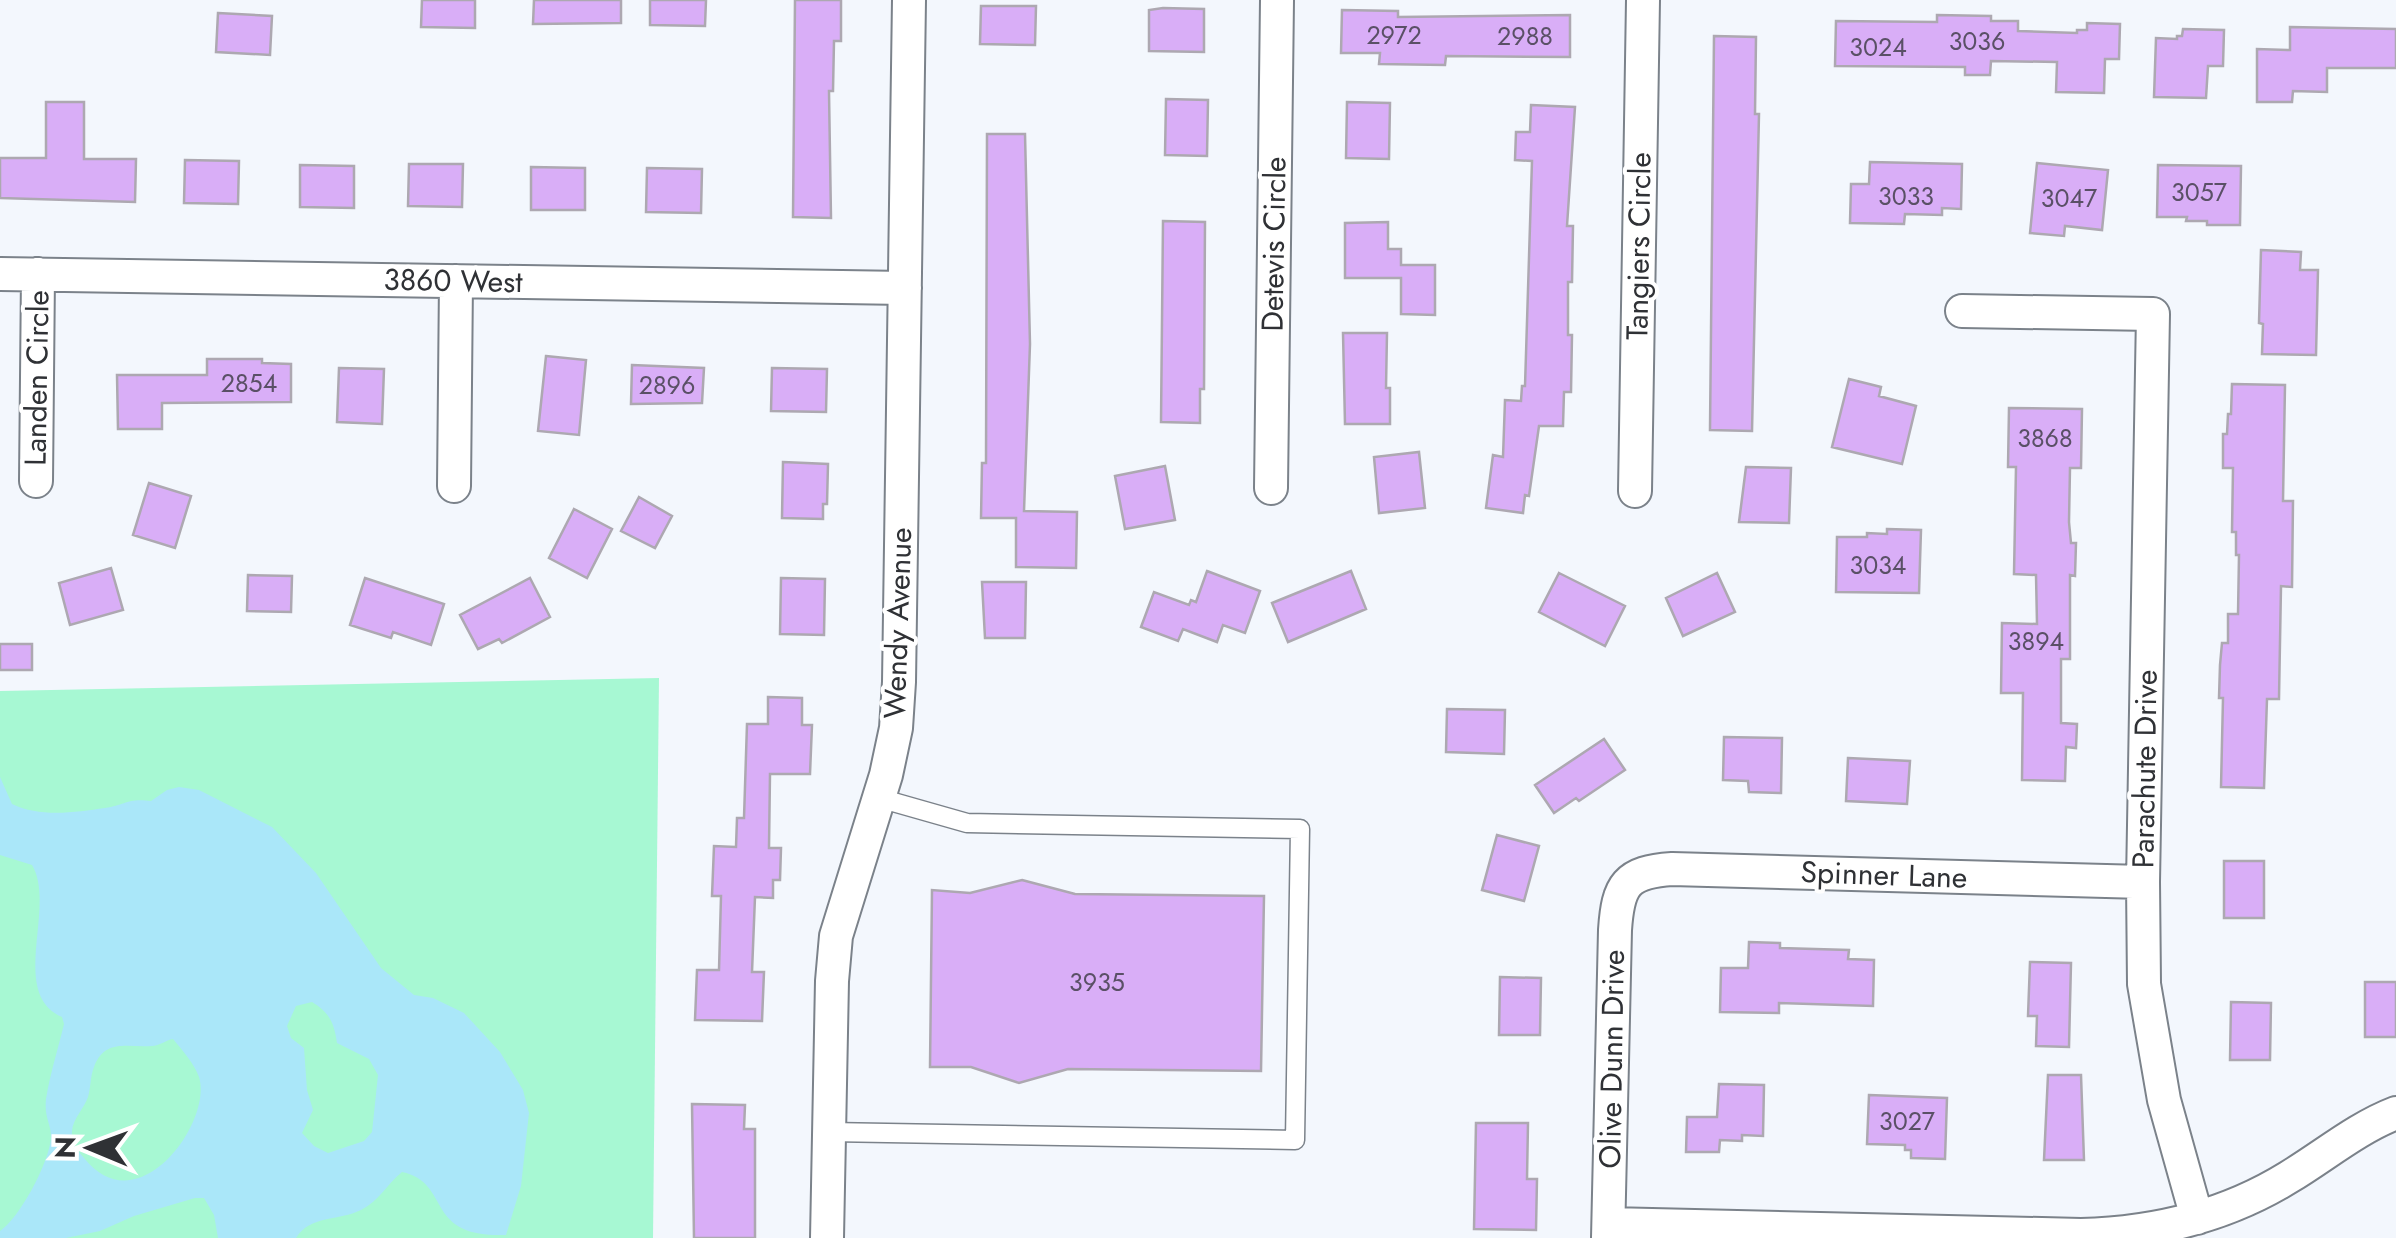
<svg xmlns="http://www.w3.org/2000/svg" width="2396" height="1238" viewBox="0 0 2396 1238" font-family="Jost,sans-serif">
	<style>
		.green { fill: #a7f8d3 }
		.water { fill: #aae7f9; fill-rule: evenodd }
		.building { fill: #d9aef7; stroke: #ada8b1; stroke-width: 2.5 }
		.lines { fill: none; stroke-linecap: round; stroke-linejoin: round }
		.lane-casing { stroke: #7b828a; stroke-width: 21 }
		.street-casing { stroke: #7b828a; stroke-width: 36 }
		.lane { stroke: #fff; stroke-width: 18 }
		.street { stroke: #fff; stroke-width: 32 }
		.labels { text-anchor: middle; stroke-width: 8; stroke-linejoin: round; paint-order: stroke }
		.number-label { font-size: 25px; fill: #5a5066 }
		.street-label { font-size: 30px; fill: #2f3135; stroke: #fff }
	</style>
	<rect width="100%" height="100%" fill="#f3f7fd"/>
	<path class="green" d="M 659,678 L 653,1238 L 0,1238 L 0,691 Z"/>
	<path class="water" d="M 0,777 L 12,804 C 41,818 76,812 105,808 C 126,805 127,798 151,801 L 167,790 L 179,787 L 199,790 L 272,827 L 316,873 L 381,968 L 414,995 L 433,998 L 464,1013 L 500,1052 L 523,1090 L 529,1113 L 521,1186 L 506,1235 C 422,1238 453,1183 402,1172 C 387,1184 379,1201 361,1210 C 339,1221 310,1215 296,1238 L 218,1238 L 214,1215 L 204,1198 L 195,1198 L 134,1216 L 100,1231 L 66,1238 L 0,1238 L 0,1231 C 20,1218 50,1161 51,1137 C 51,1123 44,1118 46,1099 C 50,1074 58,1049 64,1024 L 62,1017 C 8,993 57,907 32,865 L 0,855 ZM 312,1002 C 330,1013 334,1023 337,1043 L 369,1059 L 378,1075 L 372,1132 L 364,1141 L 328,1153 L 314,1146 L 302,1133 L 313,1110 L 307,1090 L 304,1048 L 291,1038 L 287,1026 L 296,1006 ZM 173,1039 C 182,1050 194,1063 199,1077 C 213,1122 138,1226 84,1158 C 77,1150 71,1143 72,1131 C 73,1118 84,1109 88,1097 C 91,1087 90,1077 94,1067 C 105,1038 128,1048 152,1046 C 159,1046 166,1040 173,1039 Z"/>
	<path class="building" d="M 422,0 L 475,0 L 475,28 L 421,27 Z
		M 534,0 L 621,0 L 621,23 L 533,24 Z
		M 650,0 L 706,0 L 705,26 L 650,25 Z
		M 795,0 L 841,0 L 841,41 L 834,41 L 833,91 L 829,91 L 831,218 L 793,217 Z
		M 981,6 L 1036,6 L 1035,45 L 980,44 Z
		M 1163,8 L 1204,9 L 1204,52 L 1149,51 L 1149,10 Z
		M 1342,10 L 1398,11 L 1398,17 L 1570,15 L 1570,57 L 1446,56 L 1445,65 L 1379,64 L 1380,53 L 1341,53 Z
		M 218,13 L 272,16 L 270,55 L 216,52 Z
		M 1937,15 L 1991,16 L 1991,21 L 2018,21 L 2018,31 L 2077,33 L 2077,30 L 2087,30 L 2087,23 L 2120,24 L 2119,59 L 2105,59 L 2104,93 L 2056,92 L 2057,62 L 1991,61 L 1990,75 L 1965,75 L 1965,67 L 1835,66 L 1836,21 L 1937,22 Z
		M 2290,27 L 2396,29 L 2396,68 L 2327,68 L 2327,92 L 2293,91 L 2292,102 L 2257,102 L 2257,49 L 2290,50 Z
		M 2183,29 L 2224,30 L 2223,66 L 2208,66 L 2206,98 L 2154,97 L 2156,38 L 2177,39 L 2177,36 L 2182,36 Z
		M 1714,36 L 1756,37 L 1755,114 L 1759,114 L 1752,431 L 1710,430 Z
		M 1166,99 L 1208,100 L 1207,156 L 1165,155 Z
		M 46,102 L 84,102 L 84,159 L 136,159 L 135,202 L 0,198 L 0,158 L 46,158 Z
		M 1347,102 L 1390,103 L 1389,159 L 1346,158 Z
		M 1531,105 L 1575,107 L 1567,226 L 1573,226 L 1572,282 L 1568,282 L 1568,335 L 1572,335 L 1571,392 L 1564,392 L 1563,426 L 1539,426 L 1529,496 L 1525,495 L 1523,513 L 1486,508 L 1493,455 L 1503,457 L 1505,400 L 1521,401 L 1522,386 L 1525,386 L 1532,161 L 1515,160 L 1516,132 L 1530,132 Z
		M 987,134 L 1025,134 L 1030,344 L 1024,511 L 1077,512 L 1076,568 L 1016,567 L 1016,518 L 981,518 L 982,463 L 986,463 Z
		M 185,160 L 239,161 L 238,204 L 184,203 Z
		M 1870,162 L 1962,164 L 1961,209 L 1942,208 L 1942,215 L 1905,214 L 1904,224 L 1850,223 L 1851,184 L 1869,184 Z
		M 2037,163 L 2108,170 L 2102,230 L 2065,226 L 2064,236 L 2030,233 Z
		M 409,164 L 463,164 L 462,207 L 408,206 Z
		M 300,165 L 354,166 L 354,208 L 300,207 Z
		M 2158,165 L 2241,166 L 2240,225 L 2207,225 L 2207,221 L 2186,221 L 2187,217 L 2157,217 Z
		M 531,167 L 585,168 L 585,210 L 531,210 Z
		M 647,168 L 702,169 L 701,213 L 646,212 Z
		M 1163,221 L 1205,222 L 1204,389 L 1200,389 L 1200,423 L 1161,422 Z
		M 1388,222 L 1388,249 L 1401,249 L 1401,265 L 1435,265 L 1435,315 L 1401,314 L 1401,278 L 1345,278 L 1345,223 Z
		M 2261,250 L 2301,252 L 2300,270 L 2318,270 L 2316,355 L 2262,354 L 2263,324 L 2259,323 Z
		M 1343,333 L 1387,333 L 1386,388 L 1390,388 L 1390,424 L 1345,424 Z
		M 546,356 L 586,360 L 579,435 L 538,431 Z
		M 207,359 L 262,359 L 262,363 L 291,364 L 291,402 L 162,403 L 162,429 L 118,429 L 117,375 L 207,375 Z
		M 632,365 L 704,368 L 702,403 L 631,404 Z
		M 339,368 L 384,369 L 382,424 L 337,422 Z
		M 772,368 L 827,369 L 826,412 L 771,411 Z
		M 1849,379 L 1881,387 L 1879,396 L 1916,406 L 1902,464 L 1832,447 Z
		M 2232,384 L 2285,385 L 2283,501 L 2293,501 L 2292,587 L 2281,586 L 2279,699 L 2267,699 L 2264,788 L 2221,787 L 2223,698 L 2219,698 L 2220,665 L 2222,643 L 2228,643 L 2228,614 L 2238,614 L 2239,555 L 2236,555 L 2236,532 L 2232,532 L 2233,468 L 2223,468 L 2223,434 L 2227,434 L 2228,414 L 2231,414 Z
		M 2009,408 L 2082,409 L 2081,468 L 2070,468 L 2069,522 L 2071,543 L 2076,543 L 2075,576 L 2070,575 L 2070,659 L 2061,659 L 2061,723 L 2077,724 L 2076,748 L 2066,747 L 2065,781 L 2022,780 L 2023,693 L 2001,693 L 2002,623 L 2037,624 L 2036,575 L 2014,574 L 2016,467 L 2008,467 Z
		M 1419,452 L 1425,508 L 1379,513 L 1374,457 Z
		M 783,462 L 828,464 L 827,504 L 823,504 L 823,519 L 782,518 Z
		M 1165,466 L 1175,520 L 1125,529 L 1115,476 Z
		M 1746,467 L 1791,468 L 1789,523 L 1739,522 Z
		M 149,483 L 191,496 L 175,548 L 133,535 Z
		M 639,497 L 672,516 L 655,548 L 621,531 Z
		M 574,509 L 612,529 L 587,578 L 549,558 Z
		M 1887,529 L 1921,530 L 1919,593 L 1836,592 L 1837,537 L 1867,537 L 1867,533 L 1887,534 Z
		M 111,568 L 123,610 L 70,625 L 59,583 Z
		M 1207,571 L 1260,591 L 1245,633 L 1223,625 L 1217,642 L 1183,629 L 1178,641 L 1141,627 L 1154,592 L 1189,605 L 1191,600 L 1196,602 Z
		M 1351,571 L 1366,609 L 1288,642 L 1272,603 Z
		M 1559,573 L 1625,606 L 1605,646 L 1539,612 Z
		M 1717,573 L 1735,612 L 1683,636 L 1666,598 Z
		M 248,575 L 292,576 L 291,612 L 247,611 Z
		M 365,578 L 444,604 L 431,645 L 393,632 L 391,638 L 350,625 Z
		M 530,578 L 550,617 L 502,643 L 499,639 L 478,649 L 460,615 Z
		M 781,578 L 825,579 L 824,635 L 780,634 Z
		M 982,582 L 1026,582 L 1025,638 L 985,638 Z
		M 0,644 L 32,644 L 32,670 L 0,670 Z
		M 768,697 L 802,698 L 802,725 L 812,725 L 810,774 L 770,774 L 769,848 L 781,848 L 780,880 L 773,880 L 773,898 L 755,897 L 752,972 L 764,972 L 762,1021 L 695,1020 L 697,970 L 719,970 L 721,896 L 712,896 L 714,846 L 736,847 L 737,818 L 744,818 L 747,724 L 768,724 Z
		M 1447,709 L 1505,710 L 1504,754 L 1446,752 Z
		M 1724,737 L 1782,738 L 1781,793 L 1749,792 L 1748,781 L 1723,780 Z
		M 1604,739 L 1625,770 L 1579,801 L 1576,798 L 1554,813 L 1535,785 Z
		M 1848,758 L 1910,761 L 1907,804 L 1846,801 Z
		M 1497,835 L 1539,846 L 1524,901 L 1482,890 Z
		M 2224,861 L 2264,861 L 2264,918 L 2224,918 Z
		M 1022,880 L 1075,894 L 1264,896 L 1261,1071 L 1068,1069 L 1019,1083 L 971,1067 L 930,1067 L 932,890 L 970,893 Z
		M 1749,942 L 1780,943 L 1780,948 L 1849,950 L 1848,959 L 1874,960 L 1873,1006 L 1779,1003 L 1779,1013 L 1720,1012 L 1721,968 L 1748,968 Z
		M 2030,962 L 2071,963 L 2069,1047 L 2036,1046 L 2037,1016 L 2028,1016 Z
		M 1500,977 L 1541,978 L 1540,1035 L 1499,1035 Z
		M 2365,982 L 2396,982 L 2396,1037 L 2365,1037 Z
		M 2231,1002 L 2271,1003 L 2270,1060 L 2230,1060 Z
		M 2048,1075 L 2081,1075 L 2084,1160 L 2044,1160 Z
		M 1719,1084 L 1764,1085 L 1763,1136 L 1742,1135 L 1742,1141 L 1720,1140 L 1719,1152 L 1686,1152 L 1687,1117 L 1717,1117 Z
		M 1869,1095 L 1947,1098 L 1945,1159 L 1911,1158 L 1911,1150 L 1905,1150 L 1905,1145 L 1867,1144 Z
		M 692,1104 L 745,1105 L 744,1129 L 755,1129 L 755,1238 L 694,1238 Z
		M 1476,1123 L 1528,1123 L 1527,1179 L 1537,1179 L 1536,1230 L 1474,1229 Z"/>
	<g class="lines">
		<g class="lane-casing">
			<path id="lane" d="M 829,1132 L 1295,1140 L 1300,829 L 967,823 L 879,798"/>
		</g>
		<g class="street-casing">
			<path id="street" d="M 0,274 L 905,288
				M 1962,311 L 2153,314 L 2143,882 L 2144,984 L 2164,1100 L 2197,1218
				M 36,481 L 38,274
				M 454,486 L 456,281
				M 1271,488 L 1277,0
				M 1635,491 L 1643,0
				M 1609,1224 L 2081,1235 C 2155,1233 2226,1216 2289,1177 C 2324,1156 2357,1128 2396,1113
				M 827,1238 L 832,981 L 836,936 L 886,775 L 896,728 L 899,682 L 909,0
				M 1608,1238 L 1615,930 C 1618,885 1626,872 1672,869 L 2143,882"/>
		</g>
		<use href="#lane" class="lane"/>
		<use href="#street" class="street"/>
	</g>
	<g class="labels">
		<g class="number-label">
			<text x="1394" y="44">2972</text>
			<text x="1525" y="45">2988</text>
			<text x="1977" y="50">3036</text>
			<text x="1878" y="56">3024</text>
			<text x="2199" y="201">3057</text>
			<text x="1906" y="205">3033</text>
			<text x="2069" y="207">3047</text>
			<text x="249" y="392">2854</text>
			<text x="667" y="394">2896</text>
			<text x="2045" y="447">3868</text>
			<text x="1878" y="574">3034</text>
			<text x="2036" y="650">3894</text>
			<text x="1097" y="991">3935</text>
			<text x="1907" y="1130">3027</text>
		</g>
		<g class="street-label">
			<text transform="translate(1274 244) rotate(-89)" y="10">Detevis Circle</text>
			<text transform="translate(1639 246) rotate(-89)" y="10">Tangiers Circle</text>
			<text transform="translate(453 281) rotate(1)" y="10">3860 West</text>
			<text transform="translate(37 378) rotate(-89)" y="10">Landen Circle</text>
			<text transform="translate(898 623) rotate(-88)" y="10">Wendy Avenue</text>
			<text transform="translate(2145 769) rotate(-89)" y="10">Parachute Drive</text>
			<text transform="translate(1884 875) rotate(2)" y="10">Spinner Lane</text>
			<text transform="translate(1612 1059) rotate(-89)" y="10">Olive Dunn Drive</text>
		</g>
	</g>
	<g transform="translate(90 1148) rotate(271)" stroke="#ffffff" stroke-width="8" paint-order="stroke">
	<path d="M0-8L18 38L0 25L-18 38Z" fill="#2f3135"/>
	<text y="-15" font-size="28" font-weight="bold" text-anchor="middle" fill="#2f3135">N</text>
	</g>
</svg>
